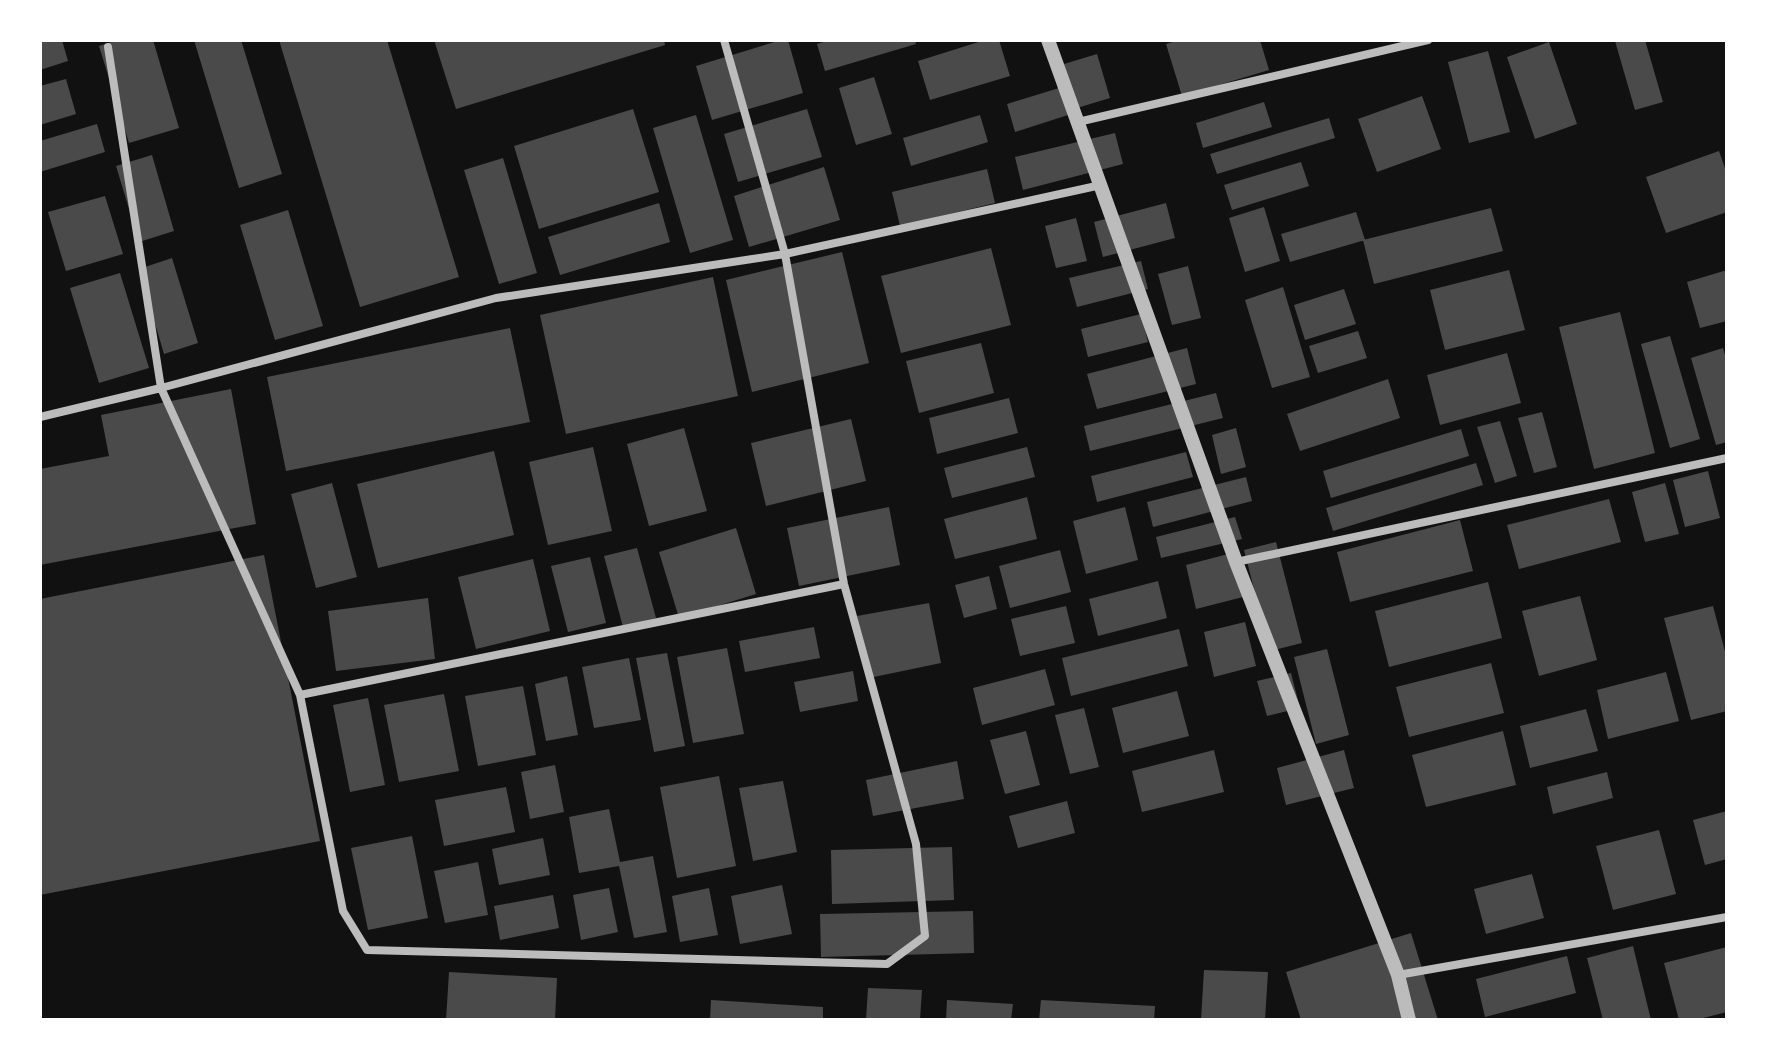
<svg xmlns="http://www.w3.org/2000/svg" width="1767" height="1060" viewBox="0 0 1767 1060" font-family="Arial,sans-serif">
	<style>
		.building { fill: #4a4a4a }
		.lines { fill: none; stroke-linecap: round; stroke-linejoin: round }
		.minor { stroke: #bcbcbc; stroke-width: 8 }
		.tertiary { stroke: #bcbcbc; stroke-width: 14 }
	</style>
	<rect width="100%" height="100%" fill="#111"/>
	<path class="building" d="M 48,40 L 62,40 L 68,61 L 40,70 L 40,42 Z
		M 118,40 L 153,40 L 179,128 L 129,143 L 99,46 Z
		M 194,40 L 241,40 L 282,174 L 239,188 Z
		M 279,40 L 387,40 L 459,277 L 360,307 Z
		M 434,40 L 664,40 L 665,45 L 456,109 Z
		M 781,40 L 788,40 L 803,93 L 712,120 L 696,66 Z
		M 830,40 L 915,40 L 916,44 L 825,71 L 817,44 Z
		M 985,40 L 999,40 L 1010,76 L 930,100 L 918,61 Z
		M 1179,40 L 1260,40 L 1269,70 L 1182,96 L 1166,44 Z
		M 1621,40 L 1645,40 L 1663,102 L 1635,110 L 1615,41 Z
		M 1549,42 L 1577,124 L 1535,139 L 1507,57 Z
		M 1488,51 L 1510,132 L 1469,143 L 1448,62 Z
		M 1097,54 L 1110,98 L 1077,108 L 1064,64 Z
		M 874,77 L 892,134 L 856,145 L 839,88 Z
		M 66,79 L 76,114 L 40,125 L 40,86 Z
		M 1059,88 L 1068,115 L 1015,132 L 1007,104 Z
		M 1422,96 L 1441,149 L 1377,172 L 1358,119 Z
		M 1264,102 L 1272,127 L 1203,148 L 1196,123 Z
		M 633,109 L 659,192 L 539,229 L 514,146 Z
		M 807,109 L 822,157 L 738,182 L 724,134 Z
		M 696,115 L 733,240 L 690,253 L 653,128 Z
		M 980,115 L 988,142 L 911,166 L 903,138 Z
		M 1329,118 L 1335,138 L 1217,174 L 1210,154 Z
		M 97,124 L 105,152 L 40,172 L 40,141 Z
		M 1115,133 L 1123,164 L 1023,190 L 1015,157 Z
		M 1719,151 L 1727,174 L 1727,212 L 1666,233 L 1646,177 Z
		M 152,155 L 174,231 L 139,242 L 116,166 Z
		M 503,158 L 537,273 L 499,284 L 464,170 Z
		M 1301,162 L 1309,186 L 1232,210 L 1224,185 Z
		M 824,167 L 840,220 L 749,247 L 734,196 Z
		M 987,169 L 995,203 L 900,226 L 892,192 Z
		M 105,196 L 123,254 L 66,271 L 48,212 Z
		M 659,203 L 670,242 L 560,275 L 548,237 Z
		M 1166,203 L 1175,238 L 1103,257 L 1094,222 Z
		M 1264,207 L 1280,261 L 1245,272 L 1229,218 Z
		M 1491,208 L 1503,251 L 1374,284 L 1363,240 Z
		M 288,210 L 323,326 L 275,340 L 240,225 Z
		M 1356,212 L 1365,240 L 1290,262 L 1281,234 Z
		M 1076,218 L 1087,261 L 1056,268 L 1045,226 Z
		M 991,248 L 1011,325 L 901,353 L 881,276 Z
		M 842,252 L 869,363 L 752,392 L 726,280 Z
		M 172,258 L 198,343 L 164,354 L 139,269 Z
		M 1141,261 L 1148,289 L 1077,307 L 1069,278 Z
		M 1188,266 L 1201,318 L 1172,325 L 1158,274 Z
		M 1509,270 L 1525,330 L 1445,350 L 1430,290 Z
		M 1727,270 L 1727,321 L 1700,328 L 1687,282 Z
		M 120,273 L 149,368 L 99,383 L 70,288 Z
		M 713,277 L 738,396 L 566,434 L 540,315 Z
		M 1283,287 L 1310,377 L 1272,388 L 1245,300 Z
		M 1344,289 L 1356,324 L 1305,340 L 1294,305 Z
		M 1620,312 L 1655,453 L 1594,469 L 1559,327 Z
		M 1141,314 L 1148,342 L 1088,357 L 1081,329 Z
		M 510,328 L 530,422 L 286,471 L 267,377 Z
		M 1358,331 L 1367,358 L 1318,373 L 1309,346 Z
		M 1670,336 L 1700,439 L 1670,448 L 1641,344 Z
		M 981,343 L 994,393 L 919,413 L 906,361 Z
		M 1187,348 L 1196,384 L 1097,409 L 1087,374 Z
		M 1723,348 L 1727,362 L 1727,442 L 1716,445 L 1691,358 Z
		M 1507,353 L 1521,403 L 1440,425 L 1427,375 Z
		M 1388,379 L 1400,418 L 1300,451 L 1287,414 Z
		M 231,389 L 256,524 L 40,565 L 40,469 L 109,456 L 101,415 Z
		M 1216,393 L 1223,418 L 1090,451 L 1084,426 Z
		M 1009,398 L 1018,433 L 937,454 L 929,418 Z
		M 1542,412 L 1557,467 L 1534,473 L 1518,418 Z
		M 851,419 L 866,481 L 766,506 L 751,443 Z
		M 1500,421 L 1517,476 L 1495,483 L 1477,427 Z
		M 684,428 L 707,511 L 649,526 L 627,444 Z
		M 1236,428 L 1246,467 L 1221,474 L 1212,435 Z
		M 1461,429 L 1469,456 L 1331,498 L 1323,471 Z
		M 593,447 L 612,531 L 548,545 L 529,462 Z
		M 1027,447 L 1035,477 L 952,498 L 944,468 Z
		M 494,451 L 514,535 L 378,568 L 357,484 Z
		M 1186,452 L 1193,477 L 1097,502 L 1091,476 Z
		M 1476,463 L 1483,485 L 1333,531 L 1326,508 Z
		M 1708,471 L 1720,518 L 1685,527 L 1673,480 Z
		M 1246,477 L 1252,501 L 1153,527 L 1147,502 Z
		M 332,483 L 357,577 L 316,588 L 291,494 Z
		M 1665,483 L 1679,534 L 1645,542 L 1632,492 Z
		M 1027,497 L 1037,539 L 955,559 L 944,519 Z
		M 1609,499 L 1621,542 L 1519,569 L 1507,525 Z
		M 889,507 L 900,565 L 799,586 L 787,528 Z
		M 1125,507 L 1138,560 L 1086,574 L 1073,521 Z
		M 1235,517 L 1242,539 L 1161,558 L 1156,537 Z
		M 1460,520 L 1473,571 L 1350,602 L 1337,552 Z
		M 736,528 L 756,594 L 679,618 L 659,552 Z
		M 1276,542 L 1302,643 L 1270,651 L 1244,550 Z
		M 637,548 L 656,618 L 623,627 L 604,556 Z
		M 1060,550 L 1071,592 L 1010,608 L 999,566 Z
		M 1232,553 L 1243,597 L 1196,609 L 1186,565 Z
		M 264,555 L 320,841 L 40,895 L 40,599 Z
		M 590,557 L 606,623 L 568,632 L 551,566 Z
		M 533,559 L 550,631 L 476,649 L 458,577 Z
		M 989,576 L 997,609 L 964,618 L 955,585 Z
		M 1158,581 L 1167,618 L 1098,636 L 1089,599 Z
		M 1488,582 L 1502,638 L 1389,667 L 1375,611 Z
		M 1580,596 L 1597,660 L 1539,676 L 1522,611 Z
		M 428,598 L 435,659 L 336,671 L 328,611 Z
		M 929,603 L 941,663 L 869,678 L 857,616 Z
		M 1066,606 L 1075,643 L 1020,656 L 1011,619 Z
		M 1713,606 L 1727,659 L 1727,711 L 1691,720 L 1664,618 Z
		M 1245,622 L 1256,666 L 1214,677 L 1204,632 Z
		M 814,627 L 820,658 L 745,672 L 739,641 Z
		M 1179,629 L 1188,666 L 1071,696 L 1062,658 Z
		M 727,648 L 744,734 L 693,743 L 677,657 Z
		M 1327,649 L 1349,735 L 1316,744 L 1294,657 Z
		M 667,653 L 685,746 L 654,752 L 636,658 Z
		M 629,658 L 641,720 L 594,728 L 582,667 Z
		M 1491,663 L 1504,713 L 1409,737 L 1396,687 Z
		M 1045,669 L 1055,705 L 982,725 L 973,688 Z
		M 853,671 L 858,701 L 800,712 L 794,682 Z
		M 1666,672 L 1679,721 L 1608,739 L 1597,690 Z
		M 1291,673 L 1300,708 L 1267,716 L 1257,681 Z
		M 567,676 L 578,735 L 546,741 L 535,684 Z
		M 523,686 L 536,755 L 478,766 L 465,696 Z
		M 1177,691 L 1189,736 L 1123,753 L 1112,708 Z
		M 444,694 L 459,771 L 399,782 L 384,705 Z
		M 368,698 L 385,785 L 350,792 L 333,705 Z
		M 1084,708 L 1099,767 L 1070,774 L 1055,715 Z
		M 1586,709 L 1598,751 L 1530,768 L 1520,726 Z
		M 1026,731 L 1040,785 L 1005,794 L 990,740 Z
		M 1503,731 L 1516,785 L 1426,807 L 1412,755 Z
		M 1214,750 L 1224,792 L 1142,812 L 1132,771 Z
		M 1344,750 L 1354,788 L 1286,805 L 1277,768 Z
		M 957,761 L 964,799 L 873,816 L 866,780 Z
		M 555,765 L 564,812 L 530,819 L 521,772 Z
		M 1607,772 L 1613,798 L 1553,814 L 1547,787 Z
		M 719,776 L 736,866 L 677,878 L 660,787 Z
		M 783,781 L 797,852 L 753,861 L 739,788 Z
		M 506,787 L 515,832 L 444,846 L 435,800 Z
		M 1067,801 L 1075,833 L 1018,848 L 1009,816 Z
		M 609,809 L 620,862 L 653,856 L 667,932 L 634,938 L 619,866 L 579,873 L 569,817 Z
		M 1727,811 L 1727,859 L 1705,865 L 1693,820 Z
		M 1659,830 L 1676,894 L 1613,910 L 1596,846 Z
		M 412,836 L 428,918 L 368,930 L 351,848 Z
		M 543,838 L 550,875 L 499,885 L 492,849 Z
		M 952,847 L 954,900 L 832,904 L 831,850 Z
		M 478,862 L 488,915 L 445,923 L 434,871 Z
		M 1532,874 L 1544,918 L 1486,934 L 1474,889 Z
		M 782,885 L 792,934 L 740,944 L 731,896 Z
		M 609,888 L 618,932 L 581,940 L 573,895 Z
		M 709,888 L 718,935 L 680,942 L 672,896 Z
		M 553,895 L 559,928 L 500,940 L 494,906 Z
		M 973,911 L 974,953 L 821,957 L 820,914 Z
		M 1411,933 L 1438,1020 L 1301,1020 L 1286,972 Z
		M 1633,946 L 1651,1020 L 1603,1020 L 1587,958 Z
		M 1727,947 L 1727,1012 L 1695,1020 L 1679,1020 L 1664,963 Z
		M 1567,956 L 1576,993 L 1485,1017 L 1476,979 Z
		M 1204,970 L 1268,972 L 1265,1020 L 1201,1020 Z
		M 449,972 L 557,978 L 555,1020 L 446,1020 Z
		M 868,988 L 922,990 L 920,1020 L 866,1020 Z
		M 711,1000 L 823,1007 L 823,1020 L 710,1020 Z
		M 947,1000 L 1013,1004 L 1011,1020 L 946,1020 Z
		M 1041,1000 L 1155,1006 L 1154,1020 L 1039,1020 Z"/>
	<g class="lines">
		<path class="minor" d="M 108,47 L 161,388 L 300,695 L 343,911 L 367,950 L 887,964 L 925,936 L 916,844 L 844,584 L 785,254 L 724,40
			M 1078,122 L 1428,40
			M 40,417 L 161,388 L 496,298 L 785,254 L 1101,185
			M 1236,562 L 1727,458
			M 300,695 L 844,584
			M 1398,975 L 1727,917"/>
		<path class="tertiary" d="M 1048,40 L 1236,562 L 1398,975 L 1409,1020"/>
	</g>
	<rect width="1767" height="1060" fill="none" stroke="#ffffff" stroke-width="84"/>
</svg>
